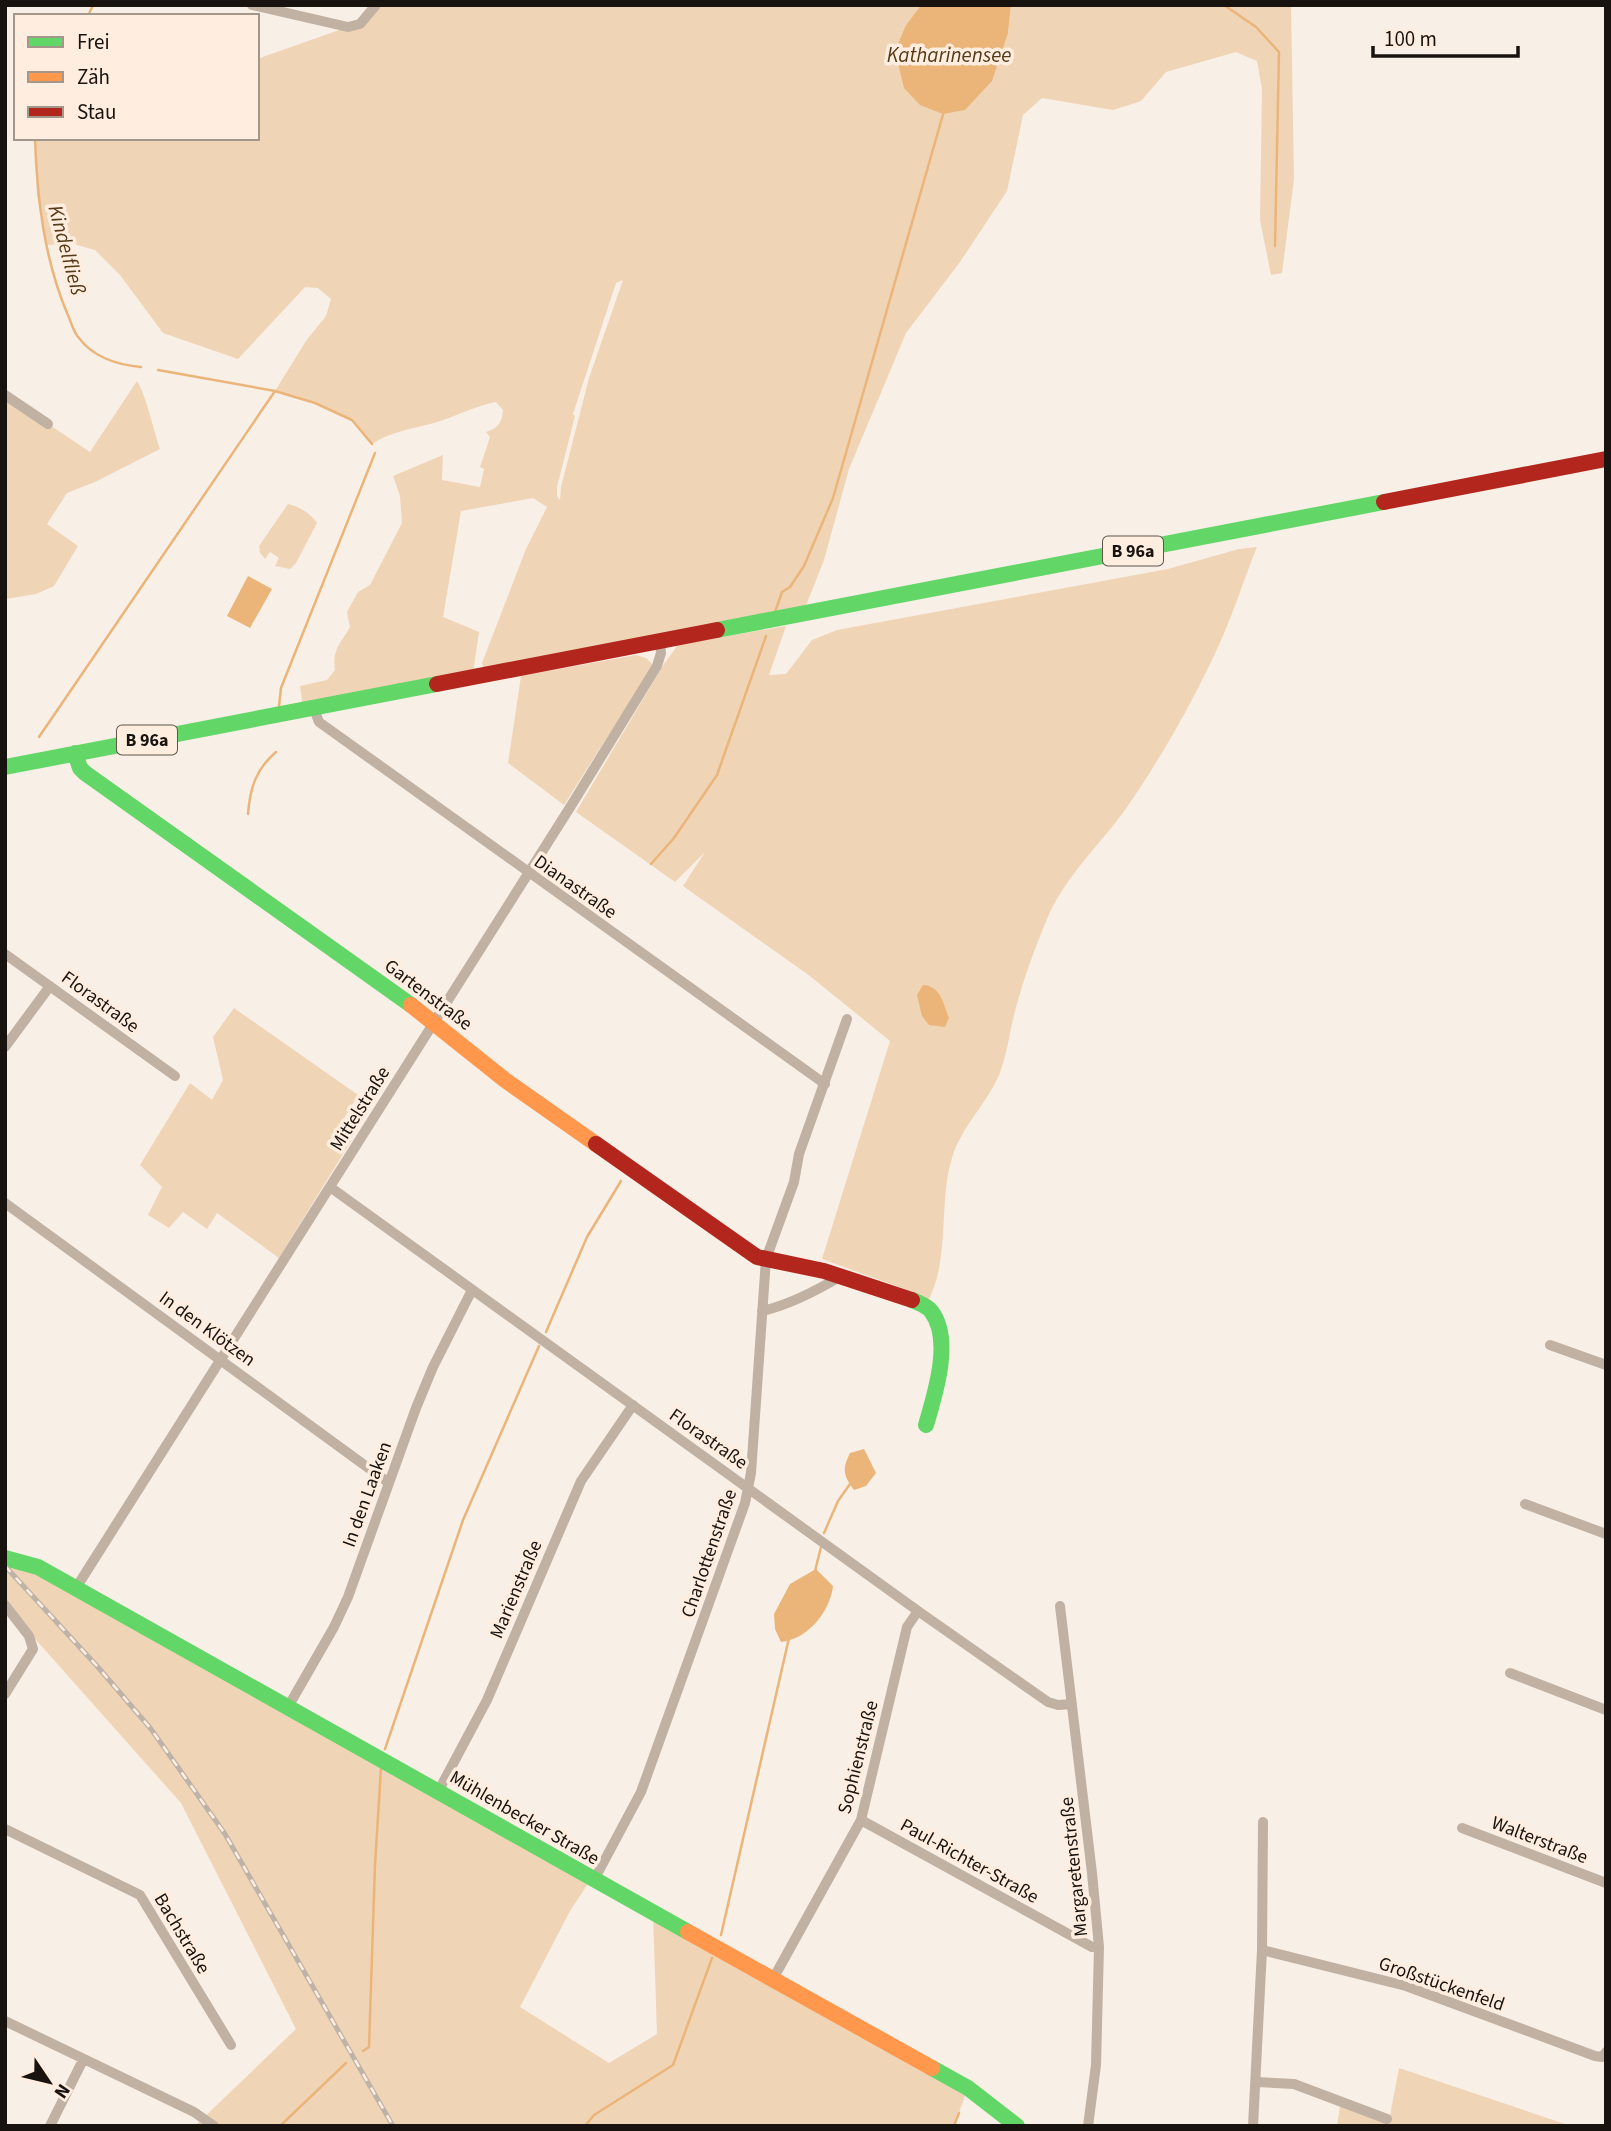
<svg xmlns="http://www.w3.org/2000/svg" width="1611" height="2131" viewBox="0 0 1611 2131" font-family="'Source Sans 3',sans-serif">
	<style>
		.green { fill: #f0d4b6; fill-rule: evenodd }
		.water { fill: #ebb57a }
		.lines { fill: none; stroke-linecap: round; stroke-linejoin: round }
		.stream { stroke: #ebb57a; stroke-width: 2.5 }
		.street { stroke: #c0b1a2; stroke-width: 10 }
		.fast { stroke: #63d668; stroke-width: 16 }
		.slow { stroke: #ff974d; stroke-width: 16 }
		.jam { stroke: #b3261e; stroke-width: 16 }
		.rail-casing { stroke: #bdb3a8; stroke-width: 5 }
		.rail { stroke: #ffeedf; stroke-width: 2.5; stroke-dasharray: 8; stroke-linecap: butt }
		.labels { text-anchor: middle; stroke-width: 7; stroke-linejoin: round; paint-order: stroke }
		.shield { fill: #ffeedf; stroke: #5d554d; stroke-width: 2 }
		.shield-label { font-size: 18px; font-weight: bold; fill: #18130e }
		.street-label { font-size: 19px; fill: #18130e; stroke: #ffeedf }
		.water-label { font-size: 21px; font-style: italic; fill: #573918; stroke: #ffeedf }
	</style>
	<rect width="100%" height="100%" fill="#f8efe6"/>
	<path class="green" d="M 376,5 L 921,5 L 906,25 L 1008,33 L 1011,5 L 1291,5 L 1294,179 L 1282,273 L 1271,275 L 1260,220 L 1262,89 L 1257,61 L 1236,52 L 1166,72 L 1141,101 L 1113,110 L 1042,98 L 1023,115 L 1007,191 L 960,262 L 906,333 L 849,469 L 824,560 L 805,608 L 484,670 L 482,663 L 526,549 L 547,507 L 533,498 L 461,511 L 443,617 L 479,632 L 473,673 L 303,708 L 300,686 L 327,680 L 335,670 C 332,649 340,645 350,627 L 347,612 L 358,592 L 370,585 L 402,523 L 400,496 L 393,476 L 443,455 L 442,480 L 480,487 L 484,469 L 480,467 L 490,437 L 486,432 C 498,428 502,423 503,410 L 496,402 C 474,406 455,417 434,423 C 412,429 392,431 372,444 L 351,420 L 315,403 L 275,391 L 306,341 L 326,316 L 331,299 L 318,288 L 305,287 L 238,359 L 163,333 L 120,275 L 95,250 L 70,243 L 47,245 L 37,196 L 35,138 L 257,138 L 257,59 L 348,27 ZM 623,280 L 589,378 L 561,487 L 560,500 L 557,496 L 557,487 L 575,416 L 573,414 L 616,283 Z
		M 137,381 C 147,398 153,429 160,449 L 95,482 L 67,493 L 47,524 L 78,546 L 54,586 L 36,594 L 5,599 L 5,395 L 90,452 Z
		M 288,504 C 299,506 311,514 317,523 L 296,563 L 290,569 L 275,566 L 279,558 L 270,552 L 265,559 L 260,553 L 259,546 Z
		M 1257,547 C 1242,584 1230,624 1212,660 C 1188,710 1159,761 1127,807 C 1101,844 1065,876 1047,919 C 1034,950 1021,986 1013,1019 C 1009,1038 1006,1057 999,1075 C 986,1105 961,1127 952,1158 C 938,1204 951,1259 927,1303 L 916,1293 L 822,1259 L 890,1041 L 810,976 L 683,886 L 705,852 L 675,882 L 576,812 L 664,664 L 678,645 L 786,626 L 769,675 L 786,674 L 812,640 L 837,630 L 1168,569 L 1239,549 Z
		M 636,655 L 646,658 L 653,665 L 564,805 L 508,763 L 521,676 Z
		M 234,1008 L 358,1095 L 337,1130 L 351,1141 L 279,1258 L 217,1213 L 207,1229 L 183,1212 L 169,1228 L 148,1215 L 162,1187 L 140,1165 L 190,1083 L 212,1100 L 223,1080 L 213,1037 Z
		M 5,1560 L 45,1577 L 589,1882 L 570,1911 L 520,2007 L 609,2063 L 657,2034 L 653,1913 L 968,2088 L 954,2126 L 195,2126 L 296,2029 L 181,1803 L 5,1605 Z
		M 1399,2068 L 1571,2126 L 1388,2126 Z
		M 1340,2106 L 1386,2123 L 1386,2126 L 1337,2126 Z"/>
	<path class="water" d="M 921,5 L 1011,5 L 1008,33 L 992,81 L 965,110 L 943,114 L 920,105 L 904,88 L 895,51 L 906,25 Z
		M 248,576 L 272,589 L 250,628 L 227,616 Z
		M 923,985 C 941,986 943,1003 949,1018 L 945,1027 L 929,1025 L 922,1016 L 917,995 Z
		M 864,1449 L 876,1473 L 866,1486 L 854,1490 C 843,1475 842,1469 850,1453 Z
		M 816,1569 L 833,1586 C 830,1612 808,1639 781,1642 L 775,1629 L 774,1614 L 790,1584 Z"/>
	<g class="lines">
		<path class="stream" d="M 1224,5 L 1256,27 L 1279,52 L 1275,246
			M 88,16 L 93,5
			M 35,138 C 37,198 44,258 67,313 C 71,321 73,332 79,338 C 93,357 118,365 141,367
			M 158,370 L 275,391 L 315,403 L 352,420 L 372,444
			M 775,612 L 782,592 L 790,587 L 804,566 L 833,498 L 944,111
			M 279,706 L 281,688 L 375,453
			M 39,737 L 275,391
			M 248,814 C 250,788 256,769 276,752
			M 651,864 L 674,838 L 717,775 L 766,636
			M 546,1332 L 587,1237 L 621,1181
			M 824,1533 L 838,1501 L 850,1484
			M 815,1571 L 821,1547
			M 385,1749 L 463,1520 L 539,1346
			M 721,1935 L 789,1638
			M 363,2051 L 369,2047 L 375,1865 L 381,1768
			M 280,2126 L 346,2063
			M 585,2126 L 594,2115 L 673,2065 L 712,1958
			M 954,2126 L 959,2113"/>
		<path class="street" d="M 252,5 L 348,27 L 360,24 L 376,5
			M 5,395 L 48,424
			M 314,709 L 319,722 L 825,1084
			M 5,954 L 175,1076
			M 5,1047 L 50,986
			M 330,1187 L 918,1611 L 1048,1702 L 1058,1705 L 1072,1704
			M 5,1203 L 389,1483
			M 762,1311 C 789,1305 816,1291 841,1276
			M 1550,1345 L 1606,1365
			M 1525,1504 L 1606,1534
			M 76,1588 L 569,809 L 657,666 L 661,653 L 660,641
			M 5,1605 L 29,1636 L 33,1649 L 5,1694
			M 1060,1606 L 1092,1873 L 1099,1947 L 1096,2065 L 1088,2126
			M 1510,1673 L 1606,1710
			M 288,1707 L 334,1627 L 348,1597 L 416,1408 L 433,1367 L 472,1290
			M 438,1792 L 487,1700 L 581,1481 L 633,1405
			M 861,1820 L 1092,1947 L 1099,1947
			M 1462,1828 L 1606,1883
			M 5,1829 L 140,1895 L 231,2045
			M 594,1880 L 641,1792 L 745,1503 L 751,1473 L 766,1259 L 794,1182 L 799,1154 L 847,1019
			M 1262,1950 L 1263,1822
			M 773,1979 L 861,1820 L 907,1627 L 918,1611
			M 5,2021 L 194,2112 L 214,2126
			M 1256,2082 L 1294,2084 L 1387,2119
			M 50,2126 L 83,2060
			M 1253,2126 L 1262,1950 L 1406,1986 L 1595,2056 L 1602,2057 L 1606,2052"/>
		<path class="fast" d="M 717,630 L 1384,502
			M 75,753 L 80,768 L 85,773 L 411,1005
			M 5,767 L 437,684
			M 912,1300 C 918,1303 926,1305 931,1311 C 953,1339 935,1394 926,1425
			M 5,1558 L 38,1567 L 688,1932
			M 932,2068 L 968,2088 L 1017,2126"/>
		<path class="slow" d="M 411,1005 L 505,1080 L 596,1144
			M 688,1932 L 932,2068"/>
		<path class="jam" d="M 1384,502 L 1606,459
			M 437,684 L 717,630
			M 596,1144 L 757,1257 L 824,1271 L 912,1300"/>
		<g class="rail-casing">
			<path id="rail" d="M 5,1566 L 97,1666 L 151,1729 L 225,1834 L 393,2126"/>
		</g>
		<use href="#rail" class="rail"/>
	</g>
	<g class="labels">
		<g class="shield">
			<rect x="1103" y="536.5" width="60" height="29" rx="5"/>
			<rect x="117" y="725.5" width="60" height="29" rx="5"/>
		</g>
		<g class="shield-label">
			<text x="1133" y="557">B 96a</text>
			<text x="147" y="746">B 96a</text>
		</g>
		<g class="street-label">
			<text transform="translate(576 886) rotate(35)" y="7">Dianastraße</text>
			<text transform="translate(429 994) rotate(37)" y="7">Gartenstraße</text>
			<text transform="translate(101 1001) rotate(36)" y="7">Florastraße</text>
			<text transform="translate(359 1108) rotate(-58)" y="7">Mittelstraße</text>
			<text transform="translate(208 1328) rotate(36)" y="7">In den Klötzen</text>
			<text transform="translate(709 1438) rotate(35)" y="7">Florastraße</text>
			<text transform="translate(366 1494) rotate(-70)" y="7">In den Laaken</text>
			<text transform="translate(708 1553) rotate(-71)" y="7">Charlottenstraße</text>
			<text transform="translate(515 1589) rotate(-67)" y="7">Marienstraße</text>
			<text transform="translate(857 1757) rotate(-76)" y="7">Sophienstraße</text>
			<text transform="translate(525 1817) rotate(30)" y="7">Mühlenbecker Straße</text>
			<text transform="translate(1540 1839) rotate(21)" y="7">Walterstraße</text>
			<text transform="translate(970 1860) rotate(29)" y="7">Paul-Richter-Straße</text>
			<text transform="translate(1073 1867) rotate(-96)" y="7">Margaretenstraße</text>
			<text transform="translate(183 1933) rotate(59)" y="7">Bachstraße</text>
			<text transform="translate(1442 1983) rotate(19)" y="7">Großstückenfeld</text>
		</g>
		<g class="water-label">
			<text x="949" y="62">Katharinensee</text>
			<text transform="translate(67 250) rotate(75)" y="7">Kindelfließ</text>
		</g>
	</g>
	<rect width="1611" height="2131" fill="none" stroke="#18130e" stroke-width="14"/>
	<rect x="14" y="14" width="245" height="126" fill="#ffeedf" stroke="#a3968b" stroke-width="2"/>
	<rect x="28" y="37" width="35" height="10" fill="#63d668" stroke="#a3968b" stroke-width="2"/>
	<text x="77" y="49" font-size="21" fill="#18130e">Frei</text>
	<rect x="28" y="72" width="35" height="10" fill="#ff974d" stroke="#a3968b" stroke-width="2"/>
	<text x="77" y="84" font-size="21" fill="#18130e">Zäh</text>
	<rect x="28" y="107" width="35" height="10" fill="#b3261e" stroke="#a3968b" stroke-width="2"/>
	<text x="77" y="119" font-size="21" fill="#18130e">Stau</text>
	<g transform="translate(49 2082) rotate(125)" stroke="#ffeedf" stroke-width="5" paint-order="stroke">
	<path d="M0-5L12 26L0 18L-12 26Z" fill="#18130e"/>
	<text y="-10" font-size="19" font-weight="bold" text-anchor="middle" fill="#18130e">N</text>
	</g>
	<path d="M1373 46v10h145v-10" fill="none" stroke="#18130e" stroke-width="3.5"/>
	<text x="1384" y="46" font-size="21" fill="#18130e" stroke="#ffeedf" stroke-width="5" paint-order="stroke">100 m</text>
</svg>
